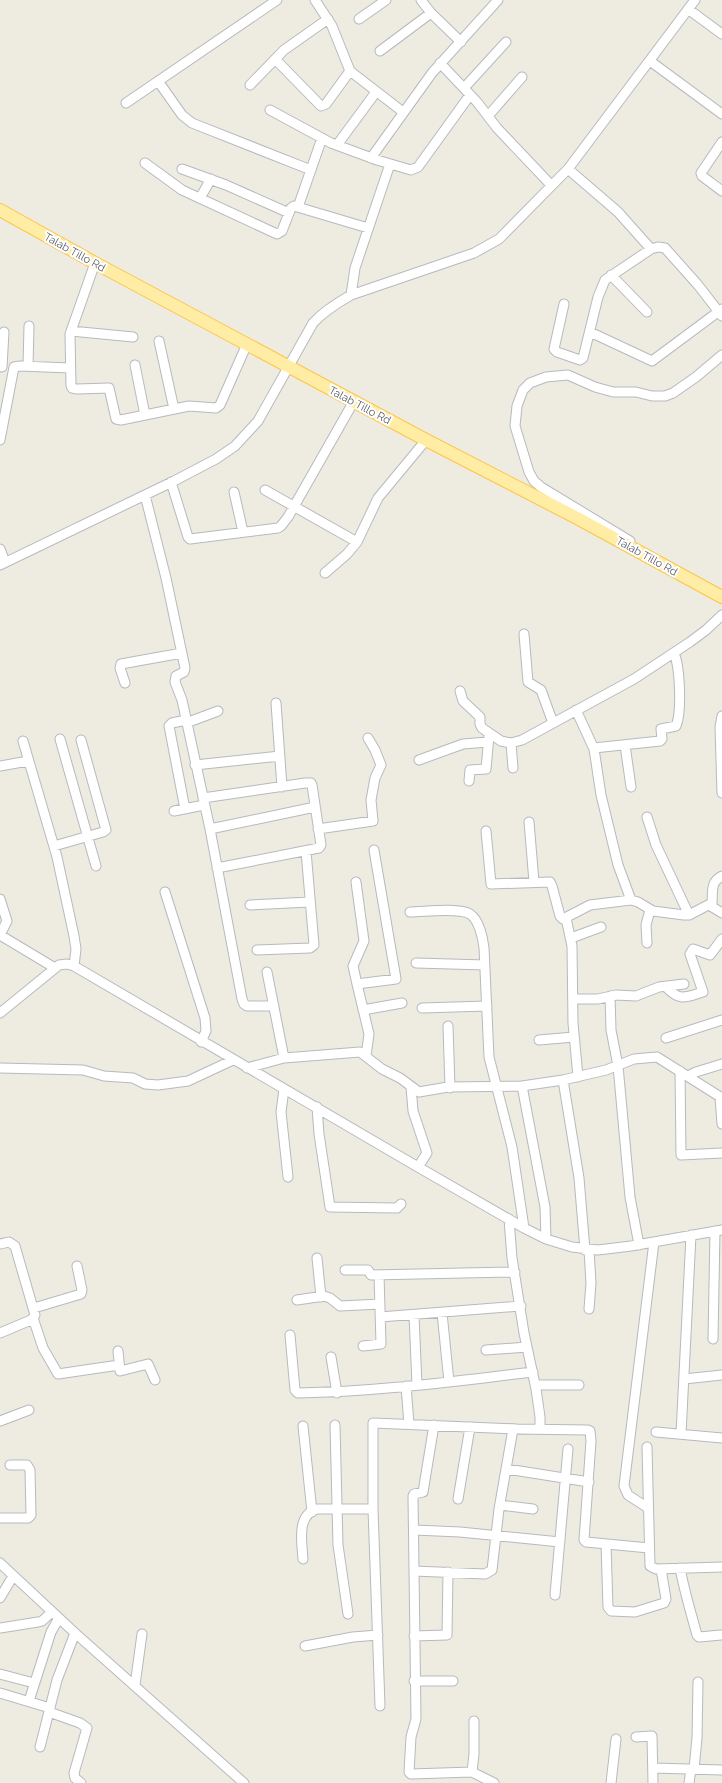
<svg xmlns="http://www.w3.org/2000/svg" width="722" height="1783" viewBox="0 0 722 1783" font-family="Raleway,sans-serif">
	<style>
		.lines { fill: none; stroke-linecap: round; stroke-linejoin: round }
		.minor-casing { stroke: #b6babf; stroke-width: 11 }
		.major-casing { stroke: #fec549; stroke-width: 14 }
		.minor { stroke: #fff; stroke-width: 9 }
		.major { stroke: #ffeda5; stroke-width: 12 }
		.labels { text-anchor: middle; stroke-width: 4; stroke-linejoin: round; paint-order: stroke }
		.street-label { font-size: 11px; fill: #595e63; stroke: #fff }
	</style>
	<rect width="100%" height="100%" fill="#eeebe1"/>
	<g class="lines">
		<g class="minor-casing">
			<path id="minor" d="M 315,0 L 332,26 L 350,71 L 403,112
				M 421,0 L 431,13 L 461,42
				M 688,9 L 722,34
				M 359,19 L 386,0
				M 380,51 L 431,13
				M 275,59 L 321,106 L 326,104 L 350,71
				M 650,61 L 722,114
				M 440,63 L 477,102 L 497,128 L 551,185
				M 158,81 L 182,115 L 192,123 L 311,170
				M 250,85 L 284,50 L 328,19
				M 464,88 L 506,42
				M 126,103 L 277,0
				M 270,110 L 331,143 L 377,160 L 411,170 L 418,167 L 470,95
				M 488,116 L 522,77
				M 722,142 L 701,173 L 702,176 L 722,191
				M 337,145 L 376,92
				M 371,158 L 432,73 L 498,0
				M 145,163 L 182,190 L 277,234 L 282,231 L 291,208 L 294,206 L 368,228
				M 182,169 L 226,185 L 289,213
				M 568,169 L 618,212 L 651,249
				M 200,198 L 211,179
				M 298,207 L 322,138
				M 95,263 L 70,334 L 71,385 L 72,388 L 77,389 L 109,388 L 116,419 L 121,420 L 189,406 L 216,408 L 220,405 L 247,344
				M 611,275 L 647,312
				M 351,295 L 355,268 L 390,164
				M 564,304 L 554,349 L 557,352 L 580,360 L 583,358 L 598,297 L 605,280 L 651,249 L 658,247 L 665,248 L 698,285 L 722,316
				M 71,331 L 133,337
				M 590,332 L 652,361 L 722,309
				M 159,341 L 174,409
				M 135,365 L 145,415
				M 28,366 L 29,326
				M 2,367 L 4,332
				M 0,440 L 14,367 L 20,366 L 70,368
				M 171,482 L 188,537 L 190,539 L 278,528 L 281,526 L 288,517 L 354,401
				M 265,490 L 357,542
				M 234,492 L 243,532
				M 145,495 L 166,578 L 185,668 L 184,672 L 176,676 L 175,682 L 182,700 L 210,829 L 242,999 L 244,1004 L 247,1006 L 274,1006
				M 630,541 L 541,487 L 534,481 L 529,472 L 515,426 L 517,406 L 523,390 L 530,383 L 546,377 L 568,375 L 595,387 L 613,392 L 636,392 L 652,396 L 665,396 L 673,393 L 696,377 L 722,355
				M 0,549 L 5,562
				M 0,565 L 174,481 L 216,459 L 235,446 L 258,421 L 313,323 C 324,311 337,303 351,295 L 474,253 L 499,239 L 568,169 L 695,0
				M 325,573 L 347,554 L 357,542 L 378,498 L 426,440
				M 524,634 L 528,682 L 541,690 L 553,723
				M 125,683 L 120,668 L 121,664 L 182,653
				M 460,691 L 463,701 L 480,717 L 480,724 L 482,728 L 501,741 L 511,743 L 522,740 L 634,679 L 690,642 L 706,630 L 722,615
				M 276,703 L 282,787
				M 576,710 L 594,749 L 601,795 L 618,865 L 631,900
				M 722,716 L 720,727 L 722,793
				M 186,723 L 218,711
				M 60,739 L 96,866
				M 23,741 L 57,857 L 74,936 L 76,949 L 74,966
				M 511,743 L 513,768
				M 625,745 L 631,787
				M 594,748 L 660,741 L 662,739 L 661,729 L 676,726 C 682,712 680,667 674,653
				M 419,760 L 463,744 L 488,742
				M 195,765 L 280,756
				M 0,766 L 28,761
				M 469,781 L 470,770 L 486,769 L 489,736
				M 203,798 L 305,783 L 311,783 L 312,785 L 321,845 L 319,848 L 217,868
				M 185,809 L 169,726 L 172,723 L 186,720
				M 174,811 L 204,805
				M 647,817 L 656,845 L 689,915
				M 529,822 L 534,882
				M 210,829 L 315,807
				M 318,829 L 373,821 L 371,800 L 375,778 L 381,765 L 375,750 L 368,738
				M 486,831 L 491,884 L 550,882 L 552,886 L 560,916 L 563,919 L 590,905 L 631,900 L 638,902 L 653,911 L 684,915 L 689,915 L 712,903 C 713,892 710,882 722,876
				M 54,846 L 103,832 L 106,830 L 81,740
				M 356,882 L 364,941 L 353,966 L 357,984
				M 165,892 L 205,1018 L 206,1031 L 201,1042
				M 0,899 L 7,921 L 0,935
				M 250,905 L 310,902
				M 709,905 L 722,913
				M 410,912 C 424,912 458,907 470,914 C 479,920 483,938 484,948 L 489,1057 L 512,1147 L 524,1228
				M 566,918 L 572,946 L 573,1023 L 578,1077
				M 0,935 L 55,968
				M 571,938 L 601,927
				M 647,943 L 646,925 L 650,910
				M 257,950 L 310,948 L 314,945 L 306,851
				M 416,963 L 485,965
				M 267,972 L 284,1058
				M 666,987 C 680,1002 686,997 703,992 L 690,954 L 693,949 L 710,955 L 722,939
				M 610,996 L 611,1030 L 618,1066 L 630,1197 L 639,1245
				M 573,999 L 598,999 L 616,995 L 636,996 L 659,987 L 684,984
				M 422,1008 L 487,1006
				M 363,1010 L 402,1003
				M 0,1013 L 59,965 L 67,964 L 74,966 L 418,1167 L 524,1228 L 546,1239 L 572,1247 L 598,1250 L 631,1246 L 722,1230
				M 448,1026 L 450,1088
				M 666,1038 L 722,1020
				M 539,1040 L 574,1037
				M 366,1056 L 369,1034 L 357,984 L 396,979 L 374,850
				M 0,1068 L 83,1070 L 104,1076 L 133,1078 L 145,1084 L 158,1085 L 188,1081 L 233,1060
				M 247,1068 L 284,1058 L 360,1052 L 382,1069 L 400,1078 L 419,1092 L 448,1087 L 522,1086 L 563,1080 L 606,1070 L 634,1059 L 657,1057 L 722,1098
				M 680,1071 L 681,1155 L 722,1153
				M 688,1076 L 696,1072 L 722,1064
				M 563,1080 L 579,1178 L 585,1250
				M 522,1086 L 545,1207 L 546,1239
				M 411,1087 L 413,1111 L 427,1153 L 418,1167
				M 284,1089 L 281,1112 L 288,1177
				M 720,1097 L 722,1124
				M 317,1107 L 319,1134 L 330,1207 L 397,1208 L 401,1204
				M 509,1219 L 512,1258 L 524,1333 L 536,1389 L 540,1417 L 540,1429
				M 0,1244 L 9,1242 L 15,1246 L 35,1315 L 31,1320 L 0,1333
				M 317,1258 L 321,1297
				M 345,1270 L 368,1270 L 371,1275 L 515,1272
				M 297,1300 L 324,1296 L 330,1298 L 340,1306 L 380,1304
				M 34,1308 L 81,1294 L 82,1290 L 77,1266
				M 589,1309 L 591,1283 L 589,1250
				M 442,1313 L 449,1382
				M 414,1315 L 417,1385
				M 380,1317 L 521,1306
				M 33,1318 L 43,1348 L 58,1374 L 119,1365
				M 290,1335 L 295,1390 L 298,1393 C 376,1392 455,1381 533,1372
				M 713,1339 L 715,1231
				M 363,1346 L 381,1344 L 379,1275
				M 486,1350 L 527,1347
				M 118,1351 L 120,1371 L 148,1364 L 155,1380
				M 331,1357 L 337,1393
				M 684,1379 L 722,1375
				M 535,1385 L 579,1385
				M 406,1386 L 409,1424
				M 0,1421 L 29,1410
				M 335,1425 L 338,1545 L 348,1614
				M 434,1425 L 423,1492 L 414,1494 L 413,1496 L 416,1719 L 411,1737 L 409,1772 L 411,1774 L 472,1772 L 494,1783
				M 303,1426 L 312,1512
				M 656,1432 L 722,1438
				M 681,1434 L 691,1235
				M 647,1447 L 650,1566 L 656,1569 L 722,1567
				M 507,1469 L 589,1482
				M 458,1499 L 470,1427
				M 500,1505 L 533,1509
				M 648,1508 L 628,1495 L 624,1486 L 654,1242
				M 0,1518 L 28,1518 L 31,1515 L 30,1470 L 27,1465 L 10,1465
				M 414,1530 L 460,1532 L 560,1542
				M 606,1544 L 608,1607 L 611,1611 L 635,1612 L 664,1603 L 666,1599 L 661,1569
				M 303,1559 C 302,1543 296,1515 317,1509 L 373,1509
				M 0,1563 L 75,1633 L 244,1783
				M 680,1568 C 684,1590 691,1613 697,1635 L 699,1637 L 721,1635
				M 414,1571 L 485,1574 L 492,1570 L 499,1509 L 513,1429
				M 555,1595 L 568,1449
				M 0,1598 L 13,1576
				M 0,1628 L 38,1622 L 42,1621 L 52,1612
				M 414,1636 L 447,1635 L 448,1572
				M 305,1646 L 353,1637 L 378,1635
				M 0,1674 L 34,1683
				M 414,1681 L 453,1681
				M 135,1685 L 142,1634
				M 0,1693 L 50,1708
				M 29,1701 L 51,1632 L 59,1618
				M 380,1706 L 373,1509 L 373,1423 L 517,1429 L 588,1430 L 590,1431 L 591,1441 L 584,1540 L 586,1542 L 649,1548
				M 49,1712 L 80,1723 L 87,1728 L 74,1773 L 75,1778 L 81,1783
				M 636,1737 L 652,1736 L 653,1783
				M 40,1747 L 57,1680 L 75,1633
				M 653,1768 L 722,1770
				M 694,1769 L 697,1738 L 698,1682
				M 472,1772 L 474,1754 L 474,1721
				M 611,1783 L 616,1739
				M 689,1783 L 691,1769"/>
		</g>
		<g class="major-casing">
			<path id="major" d="M 0,210 L 95,263 L 426,440 L 579,519 L 722,597"/>
		</g>
		<use href="#minor" class="minor"/>
		<use href="#major" class="major"/>
	</g>
	<g class="labels">
		<g class="street-label">
			<text transform="translate(75 252) rotate(29)" y="4">Talab Tillo Rd</text>
			<text transform="translate(360 405) rotate(28)" y="4">Talab Tillo Rd</text>
			<text transform="translate(647 556) rotate(29)" y="4">Talab Tillo Rd</text>
		</g>
	</g>
</svg>
